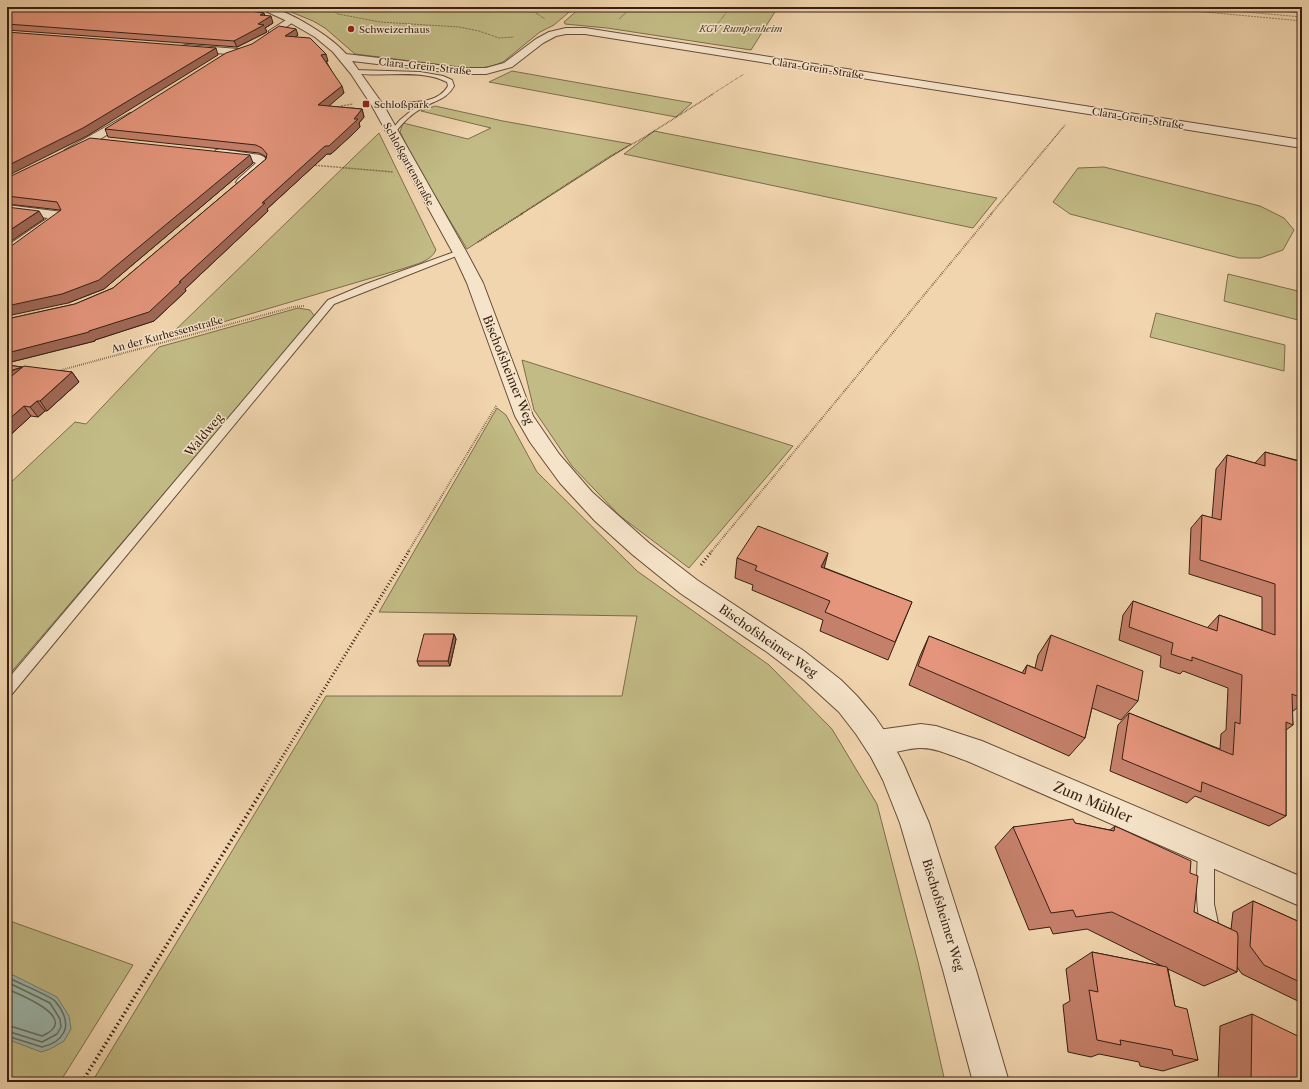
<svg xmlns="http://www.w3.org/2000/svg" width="1309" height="1089" viewBox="0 0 1309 1089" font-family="'Libre Caslon Text',serif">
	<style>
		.green { fill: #c2bb85; stroke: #7c6d4c }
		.water { fill: #9bb8ad; stroke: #737b6f }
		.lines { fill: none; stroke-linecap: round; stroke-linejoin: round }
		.shore { stroke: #696c60; stroke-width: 1.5 }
		.service-casing { stroke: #664c3a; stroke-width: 2 }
		.pedestrian-casing { stroke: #664c3a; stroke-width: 2 }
		.minor-casing { stroke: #664c3a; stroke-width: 2 }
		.tertiary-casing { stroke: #664c3a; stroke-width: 2 }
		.path-far4 { stroke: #371f13; stroke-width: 1; stroke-dasharray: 0.5 1; stroke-linecap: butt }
		.path-far3 { stroke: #371f13; stroke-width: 1.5; stroke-dasharray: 0.5 1; stroke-linecap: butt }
		.path-far2 { stroke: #371f13; stroke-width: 2; stroke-dasharray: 0.5 1.5; stroke-linecap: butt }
		.path-far1 { stroke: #371f13; stroke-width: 3; stroke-dasharray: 1 2.5; stroke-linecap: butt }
		.path { stroke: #371f13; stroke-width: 3.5; stroke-dasharray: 1.5 3; stroke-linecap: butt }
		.service { fill: #f6e4ca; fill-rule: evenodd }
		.pedestrian { fill: #f6e4ca; fill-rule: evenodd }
		.minor { fill: #f6e4ca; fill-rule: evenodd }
		.tertiary { fill: #f6e4ca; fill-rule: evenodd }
		.wall { fill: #c5806b; stroke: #371f13 }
		.shaded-wall { fill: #a06857; stroke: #371f13 }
		.building { fill: #e5957c; stroke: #371f13 }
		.poi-dot { fill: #8f2418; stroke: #f6e4ca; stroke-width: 1.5 }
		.labels { text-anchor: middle; stroke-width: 3; stroke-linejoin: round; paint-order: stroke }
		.far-park-label { font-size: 10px; font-style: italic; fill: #5a4630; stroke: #f6e4ca }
		.far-poi-label { font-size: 10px; fill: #371f13; stroke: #f6e4ca; text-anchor: start }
		.far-street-label { font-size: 10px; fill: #371f13; stroke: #f6e4ca }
		.street-label { font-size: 12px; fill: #371f13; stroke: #f6e4ca }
		.near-street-label { font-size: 14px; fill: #371f13; stroke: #f6e4ca }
	</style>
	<rect width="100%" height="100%" fill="#f1d5ae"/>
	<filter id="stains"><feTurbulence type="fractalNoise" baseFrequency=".005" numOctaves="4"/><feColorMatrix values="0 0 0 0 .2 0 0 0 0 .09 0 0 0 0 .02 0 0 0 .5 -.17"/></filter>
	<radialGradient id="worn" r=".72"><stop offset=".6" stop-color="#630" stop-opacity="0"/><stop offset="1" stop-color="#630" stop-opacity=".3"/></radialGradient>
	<path class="green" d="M 279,7 L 575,7 L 554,25 L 540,32 L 503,62 L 492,66 L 475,69 L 355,54 L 325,28 L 313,21 Z
		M 581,7 L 778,7 L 751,50 L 607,28 L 565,24 L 564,22 Z
		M 512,71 L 692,103 L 676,117 L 489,82 Z
		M 435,106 L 503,121 L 631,144 L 467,249 L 417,166 L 400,132 L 403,123 L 468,139 L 491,128 L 421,111 Z
		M 654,131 L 997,198 L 973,228 L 624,154 Z
		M 379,133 L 436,250 C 431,261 417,264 405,268 L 166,339 Z
		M 1104,167 L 1260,206 L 1284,218 L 1294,230 L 1283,250 L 1260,258 L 1239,258 L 1070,214 L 1053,202 L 1078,168 Z
		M 1228,274 L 1302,292 L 1302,321 L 1224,301 Z
		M 298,308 L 310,310 L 315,317 L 7,677 L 7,486 L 75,422 L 86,424 L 159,347 Z
		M 1156,313 L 1285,345 L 1284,371 L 1150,337 Z
		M 522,360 L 793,446 L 689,568 L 620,516 L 572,466 L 534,410 Z
		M 497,408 L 506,415 L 537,472 L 637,571 L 769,665 L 832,729 L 877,804 L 918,962 L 945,1082 L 92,1082 L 326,696 L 622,696 L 637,616 L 379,612 Z
		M 7,920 L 133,965 L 60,1082 L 7,1082 Z"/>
	<path class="water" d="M 7,973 L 15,976 L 57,997 L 69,1016 L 71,1029 L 64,1041 L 50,1049 L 41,1052 L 7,1039 Z"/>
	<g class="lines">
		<path class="shore" d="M 7,977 C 16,982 49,995 55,1001 C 62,1009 69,1022 64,1032 C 60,1040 51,1045 42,1047 L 7,1036
			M 7,982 L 50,1003 L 60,1019 L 61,1027 L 57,1034 L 42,1042 L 7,1031
			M 7,989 C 21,995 82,1019 42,1036 L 7,1025"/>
		<g class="service-casing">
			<path id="service" d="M 355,70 L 420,72 L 443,76 L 452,80 L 454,86 C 447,99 436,100 424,107 C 412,113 402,123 394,134 L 392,135 L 389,133 L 400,120 L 418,105 L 378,108 L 376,107 L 376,105 C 398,100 435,109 448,86 L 447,82 C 418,68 384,78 353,73 L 352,72 Z
				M 457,251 L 460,251 L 464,253 L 334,304 L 12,694 L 7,696 L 7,680 L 328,300 L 366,284 Z
				M 1206,843 L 1212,845 L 1214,851 L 1214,904 L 1220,933 L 1217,939 L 1211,942 L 1205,939 C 1194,912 1197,880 1198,851 L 1200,845 Z"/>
		</g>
		<g class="pedestrian-casing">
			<path id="pedestrian" d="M 289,18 L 292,18 L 296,20 L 275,35 L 269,35 L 269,31 Z"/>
		</g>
		<g class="minor-casing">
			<path id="minor" d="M 186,45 L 239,49 L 244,52 L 239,55 L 182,50 L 181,48 L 182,46 Z
				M 130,113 L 134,114 L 136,116 L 134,118 L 73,156 L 65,156 L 63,153 L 65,150 Z
				M 220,149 L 260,155 L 264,157 L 269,163 L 248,185 L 238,185 L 236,182 L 238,179 L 256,163 L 249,160 L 216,156 L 214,153 L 216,150 Z
				M 7,205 L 62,212 L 64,218 L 12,256 L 7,257 L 7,246 L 48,218 L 7,213 Z
				M 921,724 L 936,726 L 982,741 L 1302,877 L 1302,907 L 967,761 C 952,756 937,748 921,748 C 903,748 887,758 869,751 L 865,742 L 869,733 L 878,730 Z"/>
		</g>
		<g class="tertiary-casing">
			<path id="tertiary" d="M 257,7 C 260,7 265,6 269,7 C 291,12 332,37 346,54 L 462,68 L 486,68 L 504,63 L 536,39 L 549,32 L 566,28 L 585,28 L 1302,140 L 1302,148 L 585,34 L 566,34 L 556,36 L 543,43 L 512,67 L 486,74 L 462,74 L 352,61 L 384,106 L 467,253 L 483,283 L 533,416 L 559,454 L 592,492 L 649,543 L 697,580 L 804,651 L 841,680 L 857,696 L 875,717 L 890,739 L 903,763 L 929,823 L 976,970 L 1009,1082 L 973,1082 L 943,970 L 900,823 L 883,780 L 871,757 L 856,734 L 839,712 L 805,681 L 767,652 L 680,593 L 633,555 L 595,521 L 560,483 L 530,442 L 515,416 L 467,283 L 453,253 L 372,106 L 351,74 L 333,52 L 315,37 L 289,22 Z"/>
		</g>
		<path class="path-far4" d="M 336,7 L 335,12 L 338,14 L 380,22 L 459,27 L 479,31 L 499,38 L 514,37
			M 454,7 L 535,12 L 553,7
			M 1151,7 L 1302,21
			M 1189,7 L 1302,17
			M 1233,7 L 1302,13
			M 536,13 L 545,19
			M 570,13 L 577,7
			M 619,19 L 632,7
			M 710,33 L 731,7
			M 711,95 L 744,74"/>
		<path class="path-far3" d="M 341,106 L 353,104
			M 312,165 L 393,172
			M 521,214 L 609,157 L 643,138 L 713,94
			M 991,214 L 1065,125"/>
		<path class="path-far2" d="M 478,242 L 523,213
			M 58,371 L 293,307 L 304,306
			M 408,552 L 496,406
			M 711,552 L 992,213"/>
		<path class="path-far1" d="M 701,565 L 712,551
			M 262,790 L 409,551"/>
		<path class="path" d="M 82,1082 L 263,789"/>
		<use href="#service" class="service"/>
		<use href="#pedestrian" class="pedestrian"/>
		<use href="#minor" class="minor"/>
		<use href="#tertiary" class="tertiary"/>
	</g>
	<path class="wall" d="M 7,7 L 263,11 L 261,13 L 273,23 L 265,28 L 267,32 L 237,47 L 7,30 Z
		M 298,35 L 296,37 L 328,61 L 326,61 L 344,93 L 328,106 L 362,109 L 364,117 L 359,123 L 360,127 L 331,154 L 327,154 L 267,209 L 268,211 L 185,289 L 186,291 L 154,321 L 95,340 L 95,341 L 7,363 L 7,319 L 75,304 L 113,288 L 266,159 L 266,158 L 265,156 L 259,153 L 108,137 L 105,129 Z
		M 253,163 L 104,289 L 68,303 L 60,210 L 7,204 L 7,178 Z
		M 7,365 L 22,367 L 72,372 L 79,382 L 47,411 L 45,411 L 38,417 L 31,416 L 7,438 Z
		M 1265,452 L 1300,461 L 1300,457 L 1302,454 L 1302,704 L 1292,712 L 1293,725 L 1286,730 L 1286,816 L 1269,826 L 1195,796 L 1187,803 L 1110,771 L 1118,725 L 1129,713 L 1220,749 L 1221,734 L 1226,730 L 1228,688 L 1183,671 L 1180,674 L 1160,667 L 1161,656 L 1119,640 L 1123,615 L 1133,601 L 1207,628 L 1219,615 L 1262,630 L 1262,597 L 1189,574 L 1191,528 L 1202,515 L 1212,518 L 1216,469 L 1227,455 L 1255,463 Z
		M 737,558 L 825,568 L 912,602 L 888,660 L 820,631 L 823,620 L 752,590 L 753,585 L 735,578 Z
		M 454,634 L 456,639 L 450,666 L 419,666 L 417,661 Z
		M 1051,635 L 1138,701 L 1121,720 L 1092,708 L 1085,738 L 1069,756 L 909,685 L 920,656 L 929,636 L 1022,673 L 1027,665 L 1035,668 L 1038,655 Z
		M 1075,823 L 1110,830 L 1115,826 L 1190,873 L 1194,912 L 1231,929 L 1233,912 L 1253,901 L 1302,923 L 1302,1003 L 1242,974 L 1237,967 L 1237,972 L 1204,986 L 1168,969 L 1175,1006 L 1198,1060 L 1163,1071 L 1140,1066 L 1139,1062 L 1099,1054 L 1091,1057 L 1068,1052 L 1063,1005 L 1070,1001 L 1066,969 L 1092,952 L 1162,966 L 1087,929 L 1053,934 L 1050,927 L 1029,930 L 995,847 L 1013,827 Z
		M 1252,1014 L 1302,1082 L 1218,1082 L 1220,1026 Z"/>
	<path class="shaded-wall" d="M 257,7 L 262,7 L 263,11 L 252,18 L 250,11 Z
		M 264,13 L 266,19 L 271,16 L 273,23 L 265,28 L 267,32 L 237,47 L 234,41 L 258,24 L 260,15 Z
		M 296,29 L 298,35 L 287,43 L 285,36 Z
		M 216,48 L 218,55 L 87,136 L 7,176 L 7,166 Z
		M 326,54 L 328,61 L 323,62 L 321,55 Z
		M 342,86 L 344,93 L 321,113 L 318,105 Z
		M 362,109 L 364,117 L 359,123 L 360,127 L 352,135 L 331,154 L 327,154 L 267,209 L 268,211 L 185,289 L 186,291 L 154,321 L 95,340 L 95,341 L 7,363 L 7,353 L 89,331 L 179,282 L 262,203 L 354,119 Z
		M 250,155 L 253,163 L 104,289 L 68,303 L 7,316 L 7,306 Z
		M 39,211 L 44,219 L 7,244 L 7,232 Z
		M 23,367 L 7,382 L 7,372 Z
		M 72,372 L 79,382 L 47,411 L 40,401 Z
		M 37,401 L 45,411 L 38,417 L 30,407 Z
		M 24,406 L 31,416 L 7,438 L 7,421 Z
		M 828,553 L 823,573 L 821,567 Z
		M 454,634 L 456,639 L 450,666 L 448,661 Z"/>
	<path class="building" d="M 7,7 L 257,7 L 250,11 L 264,13 L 260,15 L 271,16 L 258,24 L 264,25 L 234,41 L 7,24 Z
		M 279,26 L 296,29 L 285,36 L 310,38 L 326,54 L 321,55 L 342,86 L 318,105 L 362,109 L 354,119 L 358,119 L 329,146 L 325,146 L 262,203 L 265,203 L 179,282 L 181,282 L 149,312 L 89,331 L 89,332 L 7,353 L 7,319 L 75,304 L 113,288 L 266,159 L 267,154 L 262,148 L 256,145 L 105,129 L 226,53 L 252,44 Z
		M 7,32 L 216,48 L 83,128 L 7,166 Z
		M 90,138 L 250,155 L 99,280 L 62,294 L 7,306 L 7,249 L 61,210 L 57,202 L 7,196 L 7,178 Z
		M 7,207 L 39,211 L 7,232 Z
		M 7,365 L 22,367 L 7,372 Z
		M 24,366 L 72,372 L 40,401 L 37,401 L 30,407 L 24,406 L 7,421 L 7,380 Z
		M 1265,452 L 1302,462 L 1302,698 L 1292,694 L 1293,725 L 1286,722 L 1286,816 L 1202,782 L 1201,792 L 1122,759 L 1129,713 L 1233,755 L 1235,722 L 1240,724 L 1242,675 L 1192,657 L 1192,661 L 1171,654 L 1173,643 L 1129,627 L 1133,601 L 1217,631 L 1219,615 L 1275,635 L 1275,584 L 1200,560 L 1202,515 L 1221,520 L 1227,455 L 1265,466 Z
		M 758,526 L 828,553 L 821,567 L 912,602 L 895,642 L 825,612 L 830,601 L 755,570 L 757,566 L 737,558 Z
		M 424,634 L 454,634 L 448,661 L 417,661 Z
		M 1051,635 L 1143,671 L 1138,701 L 1097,685 L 1085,738 L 918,666 L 929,636 L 1025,674 L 1027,665 L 1042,671 Z
		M 1073,819 L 1075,823 L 1114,831 L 1115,826 L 1191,861 L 1190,873 L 1198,876 L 1194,912 L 1237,932 L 1238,936 L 1237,972 L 1112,912 L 1076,917 L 1073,910 L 1051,913 L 1013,827 Z
		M 1253,901 L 1302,923 L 1302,983 L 1264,965 L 1250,946 Z
		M 1092,952 L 1167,967 L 1175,1006 L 1187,1009 L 1198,1060 L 1173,1055 L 1172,1050 L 1120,1040 L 1121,1045 L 1097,1040 L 1089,990 L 1098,992 Z
		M 1252,1014 L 1302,1038 L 1302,1082 L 1251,1082 Z"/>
	<g class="poi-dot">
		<circle cx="351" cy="29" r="4"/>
		<rect x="362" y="100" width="8" height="8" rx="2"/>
	</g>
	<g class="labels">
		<g class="far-park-label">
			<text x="741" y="32">KGV Rumpenheim</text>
		</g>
		<g class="far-poi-label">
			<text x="359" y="33">Schweizerhaus</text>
			<text x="374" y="108">Schloßpark</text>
		</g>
		<g class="far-street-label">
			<text transform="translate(425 66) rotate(6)" y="4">Clara-Grein-Straße</text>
			<text transform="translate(818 68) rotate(9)" y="4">Clara-Grein-Straße</text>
			<text transform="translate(1138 118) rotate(9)" y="4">Clara-Grein-Straße</text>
			<text transform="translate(409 164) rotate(61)" y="4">Schloßgartenstraße</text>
			<text transform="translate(167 334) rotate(-15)" y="4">An der Kurhessenstraße</text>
		</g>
		<g class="street-label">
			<text transform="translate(508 370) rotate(68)" y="4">Bischofsheimer Weg</text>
			<text transform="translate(204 435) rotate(-50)" y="4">Waldweg</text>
			<text transform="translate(768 641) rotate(35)" y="4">Bischofsheimer Weg</text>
			<text transform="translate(943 915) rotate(73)" y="4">Bischofsheimer Weg</text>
		</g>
		<g class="near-street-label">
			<text transform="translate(1093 802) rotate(23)" y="5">Zum Mühler</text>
		</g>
	</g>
	<rect width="1309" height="1089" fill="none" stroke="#f1d5ae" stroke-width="24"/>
	<rect x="8" y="8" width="1293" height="1073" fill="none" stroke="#371f13" stroke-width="2"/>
	<rect x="12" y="12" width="1285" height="1065" fill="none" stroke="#371f13"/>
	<rect width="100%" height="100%" filter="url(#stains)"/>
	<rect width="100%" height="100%" fill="url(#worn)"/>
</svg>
